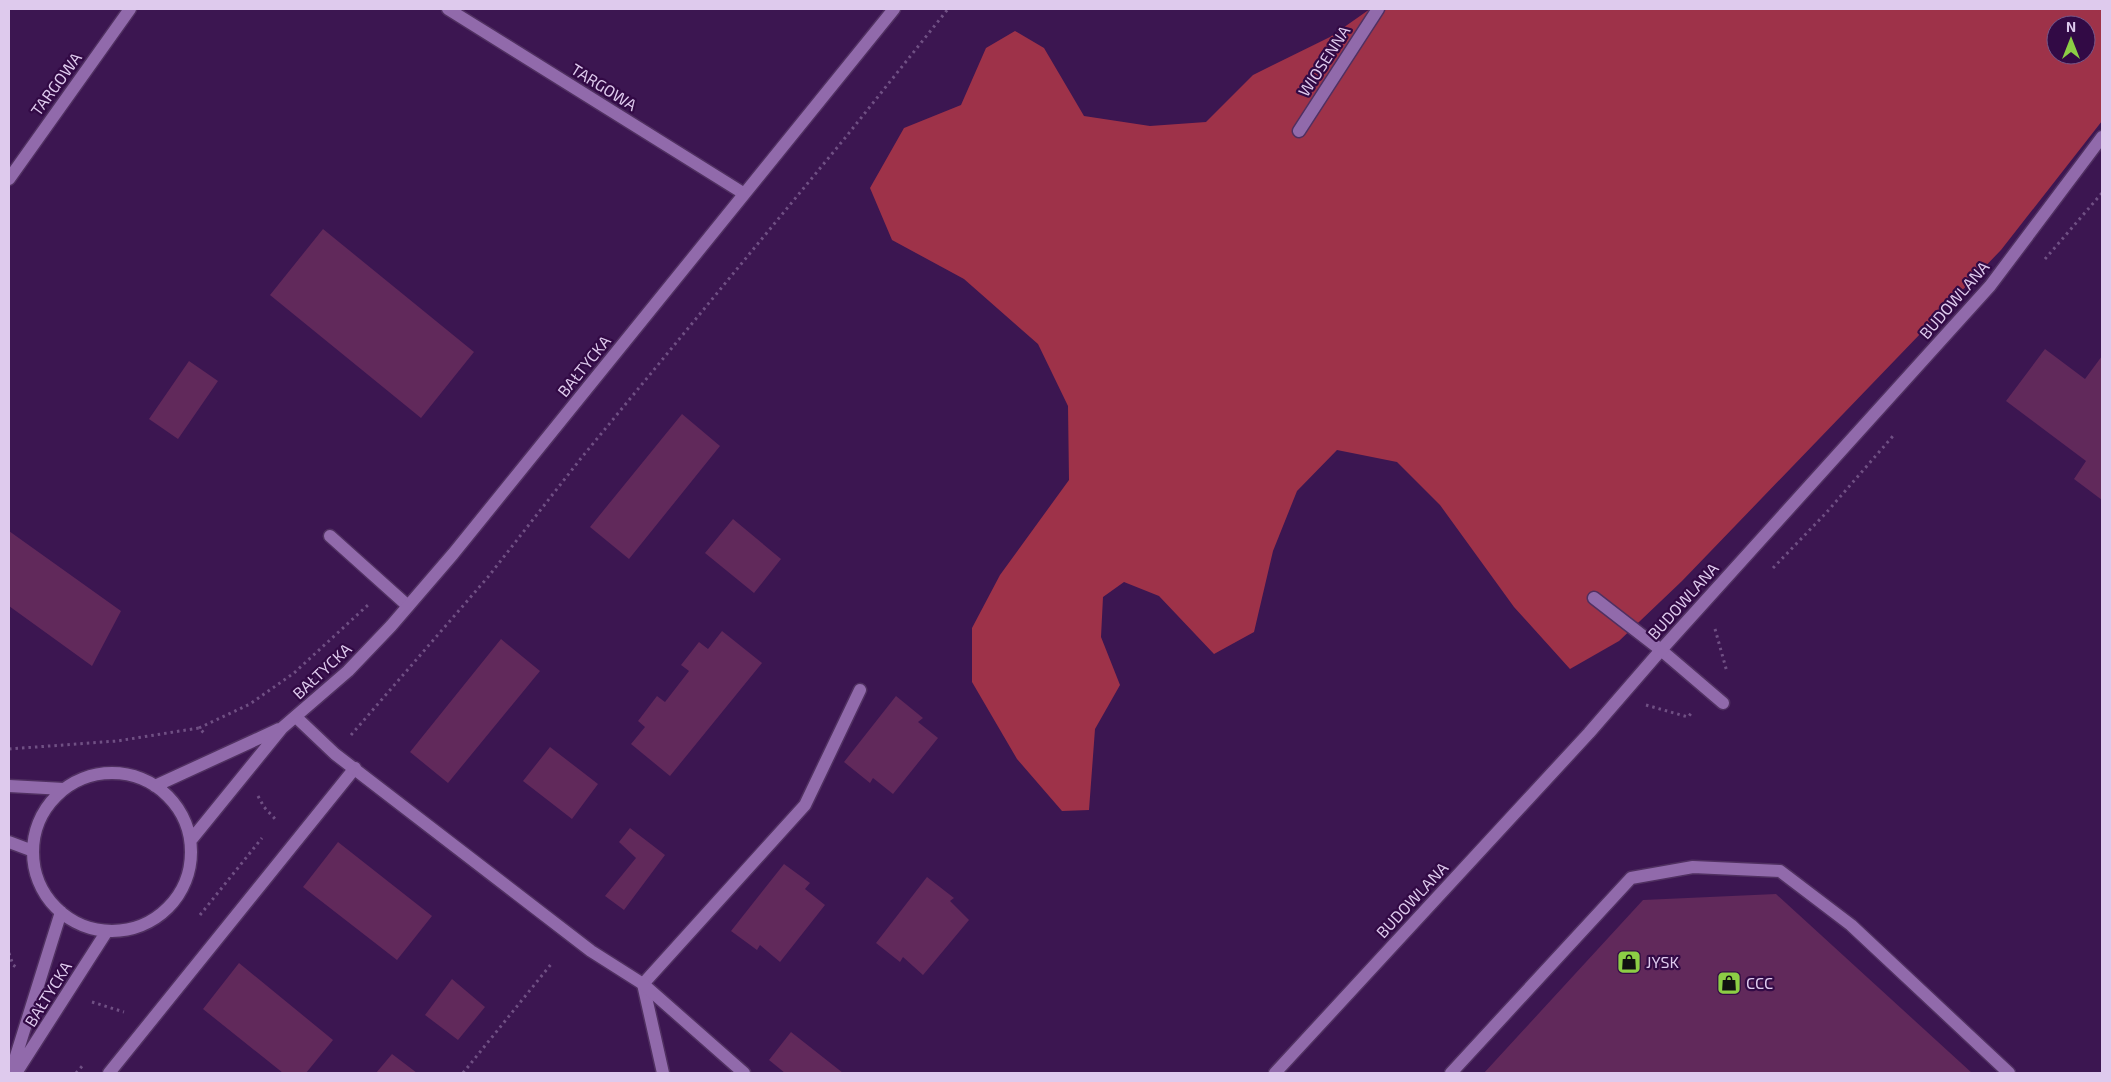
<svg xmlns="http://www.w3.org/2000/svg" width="2111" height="1082" viewBox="0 0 2111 1082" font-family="'Exo 2',sans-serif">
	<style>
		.forest { fill: #9e3249; fill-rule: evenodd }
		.building { fill: #61295b }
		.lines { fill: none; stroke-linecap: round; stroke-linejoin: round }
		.lane-casing { stroke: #503061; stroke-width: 15 }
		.street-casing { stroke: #503061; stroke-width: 15 }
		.secondary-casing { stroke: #503061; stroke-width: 15 }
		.path { stroke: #705084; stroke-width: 3; stroke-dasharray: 2.5 4; stroke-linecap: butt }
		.lane { stroke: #916aab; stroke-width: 12 }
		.street { stroke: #916aab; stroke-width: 12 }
		.secondary { stroke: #916aab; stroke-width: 12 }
		.labels { text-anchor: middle; stroke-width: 4.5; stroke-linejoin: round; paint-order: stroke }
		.street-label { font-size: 16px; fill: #decaed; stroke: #320a45 }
		.poi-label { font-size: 16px; fill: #decaed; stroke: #320a45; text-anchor: start }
	</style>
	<rect width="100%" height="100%" fill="#3c1651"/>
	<path class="forest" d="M 1370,9 L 2102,9 L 2102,121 L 2001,250 L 1682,581 L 1619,641 L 1570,669 L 1514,607 L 1440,505 L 1397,462 L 1337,450 L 1297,491 L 1273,551 L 1254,632 L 1214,654 L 1159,596 L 1124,582 L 1103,597 L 1101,637 L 1120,685 L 1095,729 L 1089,810 L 1062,811 L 1017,759 L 972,682 L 972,628 L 1000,575 L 1069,480 L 1068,406 L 1038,344 L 964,279 L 892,240 L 870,188 L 904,128 L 961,105 L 986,48 L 1015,31 L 1044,48 L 1084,116 L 1150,126 L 1206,122 L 1253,75 L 1330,37 ZM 2056,25 L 2086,25 L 2086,55 L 2056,55 Z"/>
	<path class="building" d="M 323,229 L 474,352 L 421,418 L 270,295 Z
		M 2045,349 L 2085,379 L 2102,356 L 2102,500 L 2074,479 L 2086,461 L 2006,401 Z
		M 189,361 L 218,381 L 178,439 L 149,419 Z
		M 682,414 L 720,446 L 629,559 L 590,527 Z
		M 733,519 L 781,559 L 754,593 L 705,553 Z
		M 9,531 L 121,611 L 92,666 L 9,606 Z
		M 722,631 L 762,663 L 670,776 L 631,744 L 645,727 L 638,721 L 657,696 L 665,702 L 689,671 L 681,665 L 699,642 L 708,649 Z
		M 501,639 L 540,671 L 448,783 L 410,752 Z
		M 896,696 L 923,718 L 918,722 L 938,738 L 893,794 L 873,778 L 870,783 L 844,762 Z
		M 550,747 L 598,784 L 572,819 L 523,781 Z
		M 630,828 L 665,855 L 624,910 L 605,896 L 636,858 L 619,842 Z
		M 338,842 L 432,916 L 397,960 L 303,887 Z
		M 784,864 L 810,883 L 805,889 L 825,905 L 780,962 L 760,945 L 757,950 L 731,931 Z
		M 927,877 L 954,898 L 950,901 L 969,920 L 923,975 L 903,957 L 900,962 L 876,943 Z
		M 1776,894 L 1972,1073 L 1484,1073 L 1643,900 Z
		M 239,963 L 333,1040 L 306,1073 L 283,1073 L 203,1009 Z
		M 452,979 L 485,1007 L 458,1040 L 425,1015 Z
		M 791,1032 L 843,1073 L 785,1073 L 769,1060 Z
		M 392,1054 L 417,1073 L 376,1073 Z"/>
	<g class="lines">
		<g class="lane-casing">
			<path id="lane" d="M 1299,131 L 1378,9
				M 330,536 L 408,606
				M 1594,598 L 1661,650 L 1723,703
				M 109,1073 L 355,768
				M 663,1073 L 643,984 L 805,805 L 860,690
				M 1451,1073 L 1631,878 L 1693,867 L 1780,871 L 1851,925 L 2009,1073"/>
		</g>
		<g class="street-casing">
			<path id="street" d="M 448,9 L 743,193
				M 9,179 L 130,9
				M 296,717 L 335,754 L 591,951 L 643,984 L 744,1073
				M 1275,1073 L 1589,733 L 1661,650 L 1990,286 L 2102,137"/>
		</g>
		<g class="secondary-casing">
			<path id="secondary" d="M33 852a79 79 0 1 1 158 0a79 79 0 1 1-158 0Z
				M 9,786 L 64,789
				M 155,786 L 279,729
				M 191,840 L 282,728 L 348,671 L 391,626 L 453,554 L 894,9
				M 9,842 L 33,851
				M 11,1072 L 61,912
				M 16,1073 L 107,931"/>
		</g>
		<path class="path" d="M 2045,259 L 2102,193
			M 1773,568 L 1826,513 L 1893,436
			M 1715,629 L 1727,672
			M 1646,705 L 1688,717 L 1693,711
			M 199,728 L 250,704 L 294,673 L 369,604
			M 351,735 L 488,577 L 582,457 L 845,138 L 948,9
			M 9,749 L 117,741 L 199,728 L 206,735
			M 258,796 L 264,807 L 277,821
			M 200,915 L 262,838
			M 9,953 L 13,965 L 16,967
			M 92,1002 L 124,1012
			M 76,1073 L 84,1064
			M 463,1073 L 552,963"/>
		<use href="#lane" class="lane"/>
		<use href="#street" class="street"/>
		<use href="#secondary" class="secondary"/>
	</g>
	<defs>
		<g id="shop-square" transform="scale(1.25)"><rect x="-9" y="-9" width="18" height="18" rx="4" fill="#8cce45" stroke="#320a45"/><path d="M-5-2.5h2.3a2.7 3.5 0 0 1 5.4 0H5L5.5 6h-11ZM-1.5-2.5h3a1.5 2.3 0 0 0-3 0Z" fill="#111"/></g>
	</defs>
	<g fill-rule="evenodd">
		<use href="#shop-square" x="1629" y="962"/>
		<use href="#shop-square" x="1729" y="983"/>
	</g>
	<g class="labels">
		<g class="street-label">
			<text transform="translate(1324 61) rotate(-57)" y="6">WIOSENNA</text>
			<text transform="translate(56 84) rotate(-54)" y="6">TARGOWA</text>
			<text transform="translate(604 87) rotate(32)" y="6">TARGOWA</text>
			<text transform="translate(1954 300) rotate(-49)" y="6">BUDOWLANA</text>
			<text transform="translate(584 366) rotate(-51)" y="6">BAŁTYCKA</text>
			<text transform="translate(1683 601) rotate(-48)" y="6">BUDOWLANA</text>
			<text transform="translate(322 671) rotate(-43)" y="6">BAŁTYCKA</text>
			<text transform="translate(1412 900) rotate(-47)" y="6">BUDOWLANA</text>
			<text transform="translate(48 994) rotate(-58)" y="6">BAŁTYCKA</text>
		</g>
		<g class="poi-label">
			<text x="1646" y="968">JYSK</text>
			<text x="1746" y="989">CCC</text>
		</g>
	</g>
	<rect width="2111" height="1082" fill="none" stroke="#decaed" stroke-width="20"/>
	<g transform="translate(2071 40)"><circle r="24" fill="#320a45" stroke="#775788"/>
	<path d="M0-4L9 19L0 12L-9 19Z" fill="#8cce45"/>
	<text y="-8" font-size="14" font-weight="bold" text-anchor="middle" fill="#decaed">N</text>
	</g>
</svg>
